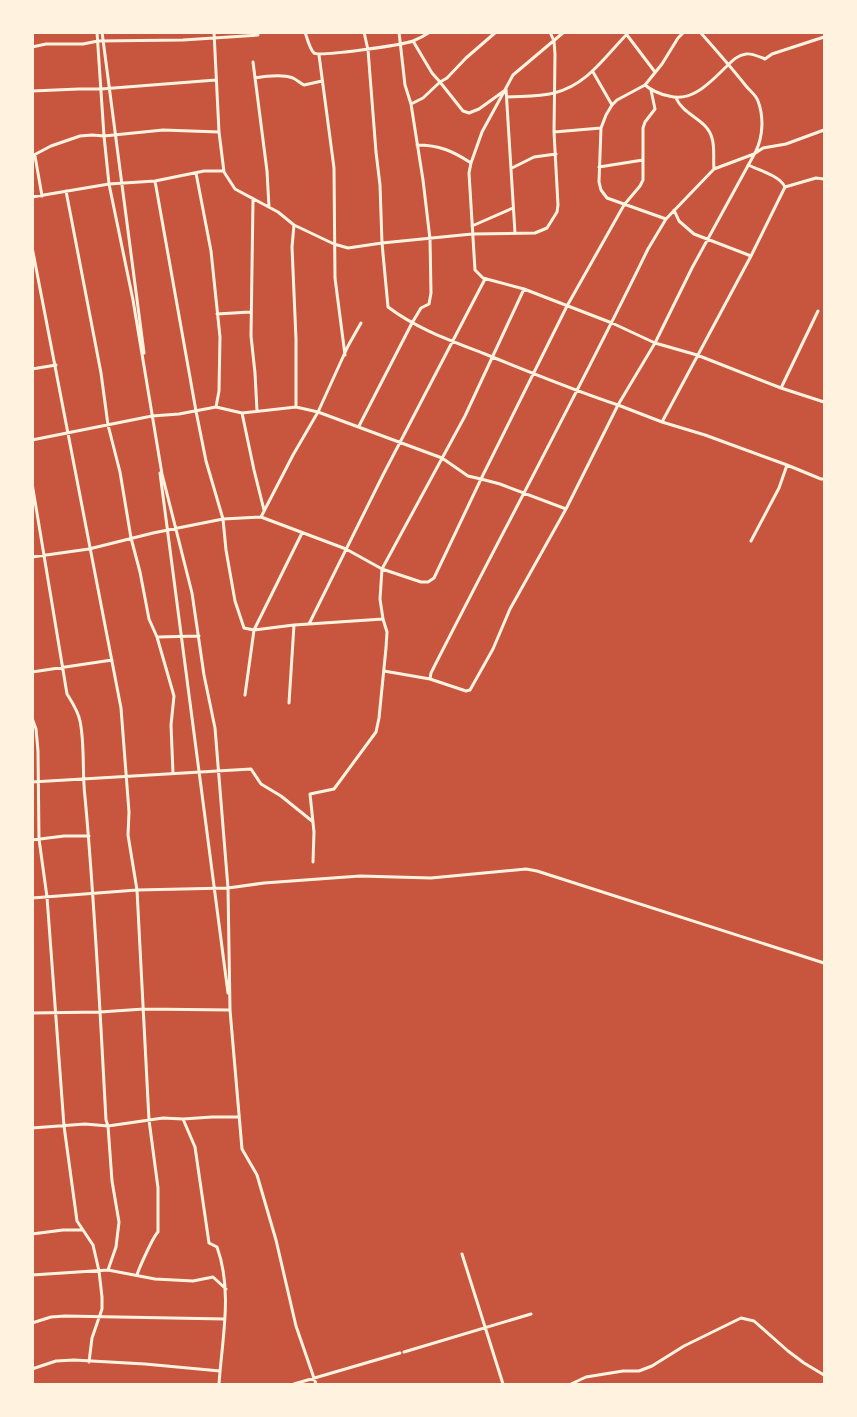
<svg xmlns="http://www.w3.org/2000/svg" width="857" height="1417" viewBox="0 0 857 1417" font-family="'Fira Sans Condensed',sans-serif">
	<style>
		.lines { fill: none; stroke-linecap: round; stroke-linejoin: round }
		.minor { stroke: #fff3e0; stroke-width: 3 }
	</style>
	<rect width="100%" height="100%" fill="#c8553d"/>
	<g class="lines">
		<path class="minor" d="M 97,32 L 104,136 L 109,184 L 133,300 L 162,474 L 192,593 L 204,675 L 215,728 L 228,888 L 230,1010 L 242,1149 L 257,1175 L 276,1240 L 296,1326 L 316,1384
			M 102,32 L 144,353
			M 214,32 L 219,132
			M 305,32 C 307,38 310,50 314,53 C 319,57 402,45 413,41 C 418,39 424,36 430,32
			M 364,32 L 368,50 L 376,152 L 380,185 L 382,243 L 388,307 C 417,329 452,341 485,354 C 529,372 573,390 618,405 L 655,343 L 697,355 L 781,388 L 824,402
			M 496,32 L 466,58 L 447,78 L 440,82 L 463,111 L 469,113 L 479,109 L 504,91
			M 564,32 L 513,75 L 482,132 L 471,163 L 469,173 L 475,270 L 483,278 L 524,289 L 612,323 L 655,343 L 692,268 L 756,151 C 763,136 764,117 758,101 C 756,95 750,91 746,86 C 731,67 716,50 700,32
			M 627,35 L 655,72
			M 32,47 L 46,44 L 83,44 L 98,41 L 183,40 L 258,35
			M 319,55 L 334,168 L 335,278 L 345,355
			M 253,62 L 267,171 L 269,207
			M 593,72 L 612,105
			M 255,78 C 266,76 282,74 293,78 C 297,80 300,83 304,85 L 322,81
			M 645,85 C 652,91 659,94 669,96 C 693,103 711,81 727,66 C 733,60 738,55 746,54 C 752,53 760,57 765,59 L 772,54 L 824,37
			M 506,89 L 515,233
			M 32,91 L 79,89 L 101,89 L 216,80
			M 507,97 C 522,96 539,97 554,93 C 588,85 606,55 629,32
			M 676,98 C 684,116 707,119 712,138 C 715,148 713,159 714,169
			M 411,104 L 423,98 L 440,82 L 432,73 L 413,41
			M 554,132 L 601,128
			M 417,145 C 439,145 453,151 471,163
			M 32,156 L 51,146 L 80,136 L 92,135 L 104,136 L 163,130 L 219,132 L 224,172 L 235,189 L 278,212 L 294,225 L 334,244 L 348,248 L 382,243 L 472,234 L 535,233 L 547,228 L 557,212 L 558,205 L 554,132 L 555,54 L 554,41 L 550,32
			M 35,156 L 42,196
			M 748,165 C 759,170 780,176 785,187
			M 599,167 L 643,160
			M 512,168 L 534,157 L 556,154
			M 155,181 L 196,411 L 206,461 L 223,519 L 226,550 L 235,601 L 244,628 L 254,630 L 294,625 L 383,619 L 380,599 L 382,569 L 465,416 L 524,289
			M 785,187 L 816,178 L 824,179
			M 66,191 L 101,373 L 108,425 L 120,472 L 131,538 L 140,572 L 149,619 L 157,637 L 174,696 L 171,725 L 173,773
			M 32,197 L 109,184 L 155,181 L 204,171 L 224,171
			M 253,200 L 251,336 L 255,373 L 257,411
			M 674,210 L 679,221 L 694,234 L 751,256
			M 666,219 L 607,198 L 601,190 L 599,182 L 601,128 L 606,115 L 612,105 L 617,100 L 645,85 L 662,64 L 678,38 L 684,32
			M 294,225 L 292,247 L 296,339 L 296,407
			M 472,226 L 513,208
			M 32,247 L 121,708 L 129,812 L 128,835 L 137,890 L 149,1120 L 158,1188 L 158,1232 C 154,1235 139,1268 137,1275
			M 217,314 L 250,312
			M 32,369 L 56,365
			M 781,388 L 818,311
			M 242,413 L 254,470 L 264,510
			M 662,422 L 751,256 L 785,187
			M 359,426 L 412,323 L 421,308 L 429,304 L 431,293 L 430,239 L 423,180 L 411,104 L 405,85 L 399,32
			M 32,440 L 152,416 L 179,414 L 216,407
			M 787,465 L 821,479 L 824,479
			M 160,473 L 228,993
			M 32,483 L 67,694 C 72,702 78,711 80,721 C 85,745 82,773 85,797 C 95,905 100,1012 106,1120 L 108,1126 L 112,1181 L 119,1222 L 116,1247 L 108,1270
			M 566,509 L 500,484 L 481,479 L 567,306 L 624,205 L 640,186 L 643,180 L 643,128 L 645,122 L 655,109 L 651,90
			M 261,517 L 293,455 L 318,412 L 348,346 L 361,323
			M 32,557 L 89,549 L 153,533 L 223,519 L 261,517 L 346,549 L 382,569 L 421,582 L 428,582 L 434,578 L 481,479 L 468,476 L 442,458 L 318,412 L 296,407 L 242,413 L 216,407 L 219,391 L 220,337 L 211,251 L 196,173
			M 309,624 L 383,475 L 485,279
			M 158,637 L 199,636
			M 384,671 L 430,679 L 431,673 C 503,531 579,391 648,249 L 666,219 L 714,169 L 754,154 L 763,148 L 786,144 L 824,130
			M 32,672 L 112,660
			M 430,679 L 466,691 L 470,690 L 493,649 L 510,609 L 566,509 L 618,405 L 662,422 L 705,435 L 787,465 L 779,488 L 751,541
			M 245,695 L 254,630 L 302,533
			M 289,703 L 294,625
			M 32,718 L 36,729 L 38,751 L 39,839 L 47,897 L 64,1126 L 77,1221 L 93,1245 L 99,1271 L 102,1297 L 102,1309 L 92,1338 L 89,1362
			M 32,782 L 251,769 L 261,784 L 281,796 L 312,821
			M 32,840 L 64,836 L 89,836
			M 313,862 L 314,832 L 310,794 L 334,789 L 376,732 L 379,718 L 386,648 L 387,632 L 383,619
			M 32,898 L 137,890 L 228,888 L 264,883 L 360,876 L 431,878 L 526,869 L 537,871 L 824,963
			M 32,1013 L 100,1012 L 144,1009 L 230,1010 L 230,1009
			M 183,1119 L 195,1147 L 209,1243 L 217,1247 C 233,1291 222,1339 219,1384
			M 32,1128 L 85,1124 L 108,1126 L 163,1118 L 183,1119 L 212,1117 L 239,1117
			M 32,1234 L 63,1230 L 83,1230
			M 462,1254 L 503,1384
			M 32,1275 L 108,1270 L 155,1279 L 193,1281 L 213,1277 L 226,1289
			M 32,1323 L 51,1317 L 65,1316 L 225,1319
			M 404,1352 L 531,1314
			M 32,1369 L 56,1361 L 74,1360 L 145,1364 L 220,1371
			M 294,1384 L 400,1353
			M 571,1384 L 586,1377 L 623,1371 L 639,1371 L 652,1366 L 684,1346 L 741,1318 L 754,1321 L 788,1351 L 804,1363 L 824,1375"/>
	</g>
	<rect width="857" height="1417" fill="none" stroke="#fff3e0" stroke-width="68"/>
</svg>
